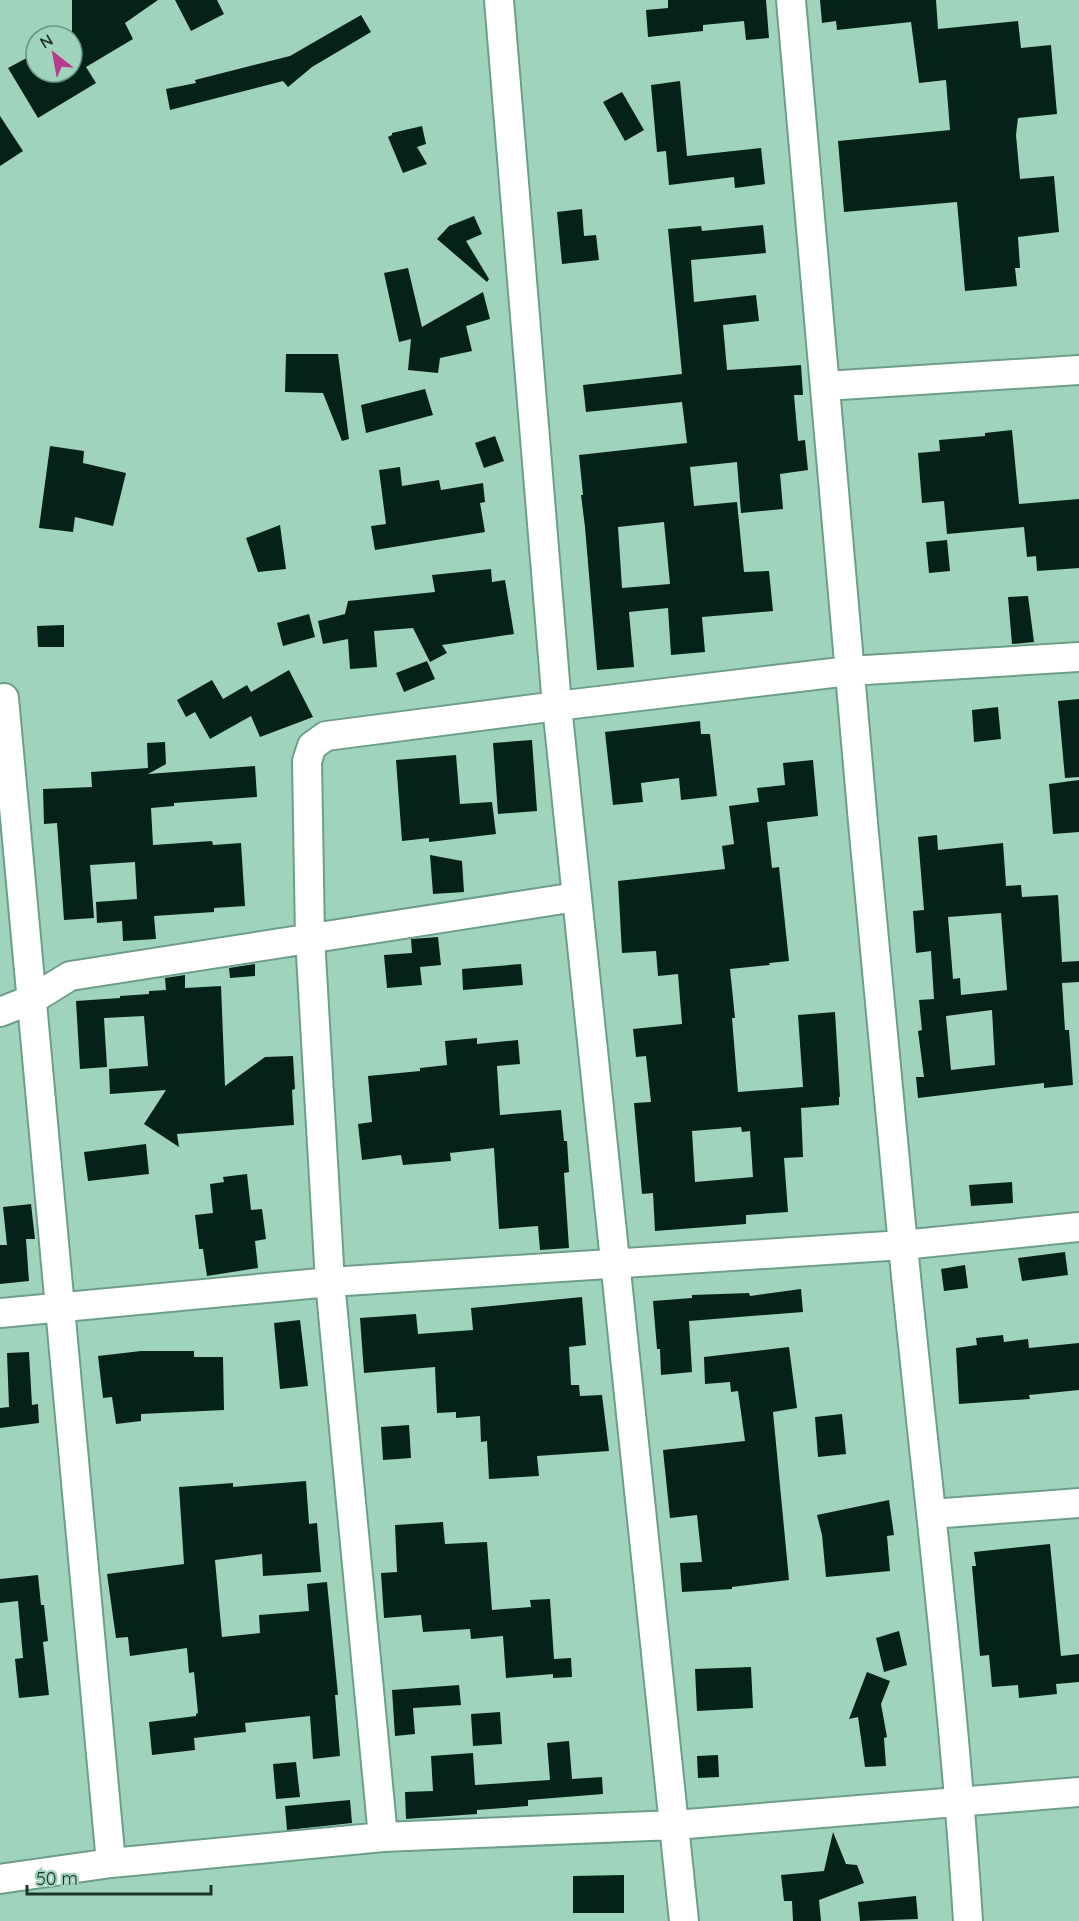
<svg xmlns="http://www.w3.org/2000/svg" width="1079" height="1921" viewBox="0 0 1079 1921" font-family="Quicksand,sans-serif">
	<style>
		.building { fill: #052218; fill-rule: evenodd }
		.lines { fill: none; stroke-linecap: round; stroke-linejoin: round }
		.street-casing { stroke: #6d9e89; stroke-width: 32 }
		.street { stroke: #fff; stroke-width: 28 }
	</style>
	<rect width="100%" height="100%" fill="#a0d3bc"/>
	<path class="building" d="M 72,0 L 158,0 L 125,23 L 133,39 L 86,67 L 96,83 L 38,118 L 8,68 L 36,53 L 36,72 L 72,72 L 72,36 L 68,36 L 72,34 Z
		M 175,0 L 217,0 L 224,14 L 191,31 Z
		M 668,0 L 766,0 L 769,38 L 746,40 L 744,21 L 703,25 L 703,31 L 648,37 L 646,10 L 668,8 Z
		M 820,0 L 936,0 L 938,29 L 1018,21 L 1021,48 L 1051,45 L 1057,114 L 1018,118 L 1016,135 L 1020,179 L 1054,176 L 1059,232 L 1018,237 L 1020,268 L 1015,268 L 1017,286 L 965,291 L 957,202 L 844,212 L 838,141 L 950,130 L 946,80 L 919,83 L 911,22 L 837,30 L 836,21 L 822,23 Z
		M 361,15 L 371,32 L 312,67 L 288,87 L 283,81 L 170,110 L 166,89 L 196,83 L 195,80 L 290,56 Z
		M 680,81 L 687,156 L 761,148 L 765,184 L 735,188 L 734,177 L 669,185 L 666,151 L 657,152 L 651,85 Z
		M 622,92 L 644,130 L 625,141 L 603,102 Z
		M 0,116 L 23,151 L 0,166 Z
		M 422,126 L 426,144 L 417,147 L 427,164 L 403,173 L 388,137 L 392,135 L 392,133 Z
		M 582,209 L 584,236 L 596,235 L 599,260 L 562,264 L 557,212 Z
		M 474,216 L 482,234 L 466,241 L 489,279 L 487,282 L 437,239 L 449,226 Z
		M 763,225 L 766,253 L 691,260 L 694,302 L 756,295 L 759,321 L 723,325 L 727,370 L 801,365 L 803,395 L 794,395 L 798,441 L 805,440 L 808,470 L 780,474 L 783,509 L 741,513 L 737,462 L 690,467 L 694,506 L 737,502 L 744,572 L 769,571 L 773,611 L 702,617 L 705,652 L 671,655 L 668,608 L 629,612 L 634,667 L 597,670 L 585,527 L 581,495 L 583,495 L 579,455 L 687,443 L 682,402 L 586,412 L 583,385 L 682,374 L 668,229 L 701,226 L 702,231 ZM 664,522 L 670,584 L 622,588 L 618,527 Z
		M 408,268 L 422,327 L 483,292 L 490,319 L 466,326 L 472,351 L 440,358 L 438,373 L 408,370 L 411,339 L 399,342 L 384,273 Z
		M 286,354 L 338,354 L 349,439 L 342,441 L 323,393 L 285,392 Z
		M 425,389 L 433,415 L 366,433 L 361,405 Z
		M 1012,430 L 1019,504 L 1079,499 L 1079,568 L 1037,571 L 1036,556 L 1027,557 L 1024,527 L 947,534 L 944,501 L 922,503 L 918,453 L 940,451 L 939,440 L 985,436 L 985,433 Z
		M 495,436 L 504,461 L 484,468 L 475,443 Z
		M 50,446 L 84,451 L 83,463 L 126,473 L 113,526 L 75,517 L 73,532 L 39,528 Z
		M 400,467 L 402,486 L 439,480 L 441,490 L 483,483 L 485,502 L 480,503 L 485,532 L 375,550 L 371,526 L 386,524 L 379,470 Z
		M 280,525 L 286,569 L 258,572 L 246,538 Z
		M 947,540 L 950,571 L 929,573 L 926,542 Z
		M 491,569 L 492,582 L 505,580 L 514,634 L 442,645 L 447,653 L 430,662 L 413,628 L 374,631 L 377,667 L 350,669 L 348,639 L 323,644 L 318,621 L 345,614 L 348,601 L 435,592 L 432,575 Z
		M 1028,596 L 1034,642 L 1012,644 L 1008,597 Z
		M 309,614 L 315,637 L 283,646 L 277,623 Z
		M 64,625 L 64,647 L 38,647 L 37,626 Z
		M 427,661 L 435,679 L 404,692 L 396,673 Z
		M 289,670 L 313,717 L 260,737 L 251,716 L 210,739 L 195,712 L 186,717 L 177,700 L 212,680 L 223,699 L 247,685 L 251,692 Z
		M 1079,699 L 1079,777 L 1065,778 L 1058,701 Z
		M 998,707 L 1001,739 L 974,742 L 972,710 Z
		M 700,721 L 701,734 L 710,734 L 717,796 L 681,800 L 679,778 L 641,783 L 643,802 L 613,805 L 605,732 Z
		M 532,740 L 537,811 L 498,814 L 493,743 Z
		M 165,742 L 166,764 L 148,774 L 255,766 L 257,797 L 174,803 L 174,806 L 151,808 L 153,845 L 212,841 L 213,845 L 241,843 L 245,906 L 214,908 L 214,912 L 154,916 L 156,939 L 123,941 L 122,921 L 97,923 L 96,902 L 137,899 L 135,862 L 90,865 L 94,918 L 64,920 L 57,823 L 44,824 L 43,789 L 92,787 L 91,772 L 148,768 L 147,743 Z
		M 456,755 L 460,804 L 492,802 L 496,834 L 429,842 L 429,838 L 402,841 L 396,760 Z
		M 813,760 L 818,816 L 767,822 L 772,868 L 779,867 L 789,961 L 769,963 L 770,965 L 730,969 L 735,1018 L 732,1018 L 738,1092 L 803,1087 L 798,1015 L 835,1012 L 840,1097 L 839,1097 L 839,1105 L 801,1108 L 803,1157 L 784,1158 L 788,1212 L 746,1215 L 746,1224 L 655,1231 L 653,1193 L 642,1194 L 634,1103 L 651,1102 L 646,1056 L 636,1057 L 633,1029 L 682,1024 L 678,974 L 658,976 L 656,951 L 622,953 L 618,881 L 725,869 L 722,846 L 734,844 L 729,806 L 759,802 L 757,788 L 785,785 L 783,763 ZM 741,1127 L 742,1132 L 750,1131 L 753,1177 L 695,1182 L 692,1131 Z
		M 1079,780 L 1079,832 L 1053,834 L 1049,784 Z
		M 937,835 L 938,850 L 1003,843 L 1006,886 L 1021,885 L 1022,897 L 1058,895 L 1062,962 L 1079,961 L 1079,982 L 1062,983 L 1065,1030 L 1069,1030 L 1073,1085 L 1044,1088 L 1044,1083 L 918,1098 L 916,1077 L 924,1077 L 918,1031 L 922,1030 L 919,1000 L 934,999 L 931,951 L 916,953 L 913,911 L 924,910 L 918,837 ZM 1001,913 L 1007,990 L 961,995 L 960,978 L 953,979 L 948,917 ZM 992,1010 L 995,1065 L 951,1070 L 946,1016 Z
		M 430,855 L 462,861 L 464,892 L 433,894 Z
		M 438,937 L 441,965 L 420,967 L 422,985 L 387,988 L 384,955 L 412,953 L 411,939 Z
		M 255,964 L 255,976 L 230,978 L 229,968 Z
		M 521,964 L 523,985 L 463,990 L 462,969 Z
		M 185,975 L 185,988 L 221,986 L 225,1086 L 265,1057 L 293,1056 L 295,1089 L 292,1090 L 294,1125 L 177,1134 L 179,1147 L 144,1124 L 166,1090 L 110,1094 L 109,1069 L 148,1066 L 144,1016 L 104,1018 L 107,1067 L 80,1069 L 76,1001 L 120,998 L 120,996 L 149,994 L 149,991 L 166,990 L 165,978 Z
		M 477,1038 L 477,1044 L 518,1040 L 520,1064 L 497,1066 L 500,1115 L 561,1110 L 564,1141 L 567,1141 L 569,1172 L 564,1173 L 569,1248 L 540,1250 L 538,1226 L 499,1229 L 494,1148 L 450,1153 L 451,1161 L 403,1165 L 401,1155 L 362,1160 L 358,1124 L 372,1122 L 368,1076 L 420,1071 L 420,1068 L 447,1065 L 445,1041 Z
		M 146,1144 L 149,1174 L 88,1181 L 84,1152 Z
		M 247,1174 L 251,1210 L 262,1209 L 266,1239 L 255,1241 L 258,1268 L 207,1276 L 203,1249 L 199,1249 L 195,1215 L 213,1213 L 210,1184 L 224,1182 L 223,1177 Z
		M 1012,1182 L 1013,1203 L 971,1206 L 969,1185 Z
		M 31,1204 L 35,1239 L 26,1239 L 29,1281 L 0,1284 L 0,1245 L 7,1245 L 3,1207 Z
		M 1065,1252 L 1068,1275 L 1022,1281 L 1018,1258 Z
		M 965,1265 L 968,1288 L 944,1291 L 941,1269 Z
		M 801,1289 L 803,1312 L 689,1321 L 692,1372 L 661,1375 L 660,1349 L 657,1349 L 653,1301 L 692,1298 L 692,1295 L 749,1293 L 750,1296 Z
		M 582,1297 L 586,1345 L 569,1347 L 571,1385 L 579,1385 L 580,1396 L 602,1395 L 609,1451 L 537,1456 L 539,1476 L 489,1479 L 487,1441 L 481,1442 L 480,1416 L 456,1418 L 456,1412 L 437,1413 L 435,1367 L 364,1373 L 360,1318 L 416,1314 L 418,1334 L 473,1330 L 471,1308 Z
		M 300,1320 L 308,1386 L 280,1389 L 274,1323 Z
		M 1003,1335 L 1004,1342 L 1028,1339 L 1029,1348 L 1079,1343 L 1079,1390 L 1029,1395 L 1030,1399 L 959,1404 L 956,1348 L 977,1345 L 976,1338 Z
		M 789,1347 L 797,1408 L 773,1412 L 789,1580 L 732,1587 L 732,1589 L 682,1592 L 680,1563 L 702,1562 L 697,1515 L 670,1518 L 663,1450 L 745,1441 L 738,1391 L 731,1392 L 730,1382 L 705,1384 L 704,1357 Z
		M 141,1351 L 194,1351 L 194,1357 L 223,1357 L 224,1410 L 141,1414 L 141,1421 L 116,1424 L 112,1397 L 103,1398 L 98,1356 Z
		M 29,1352 L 32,1405 L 38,1404 L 39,1423 L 0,1428 L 0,1408 L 9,1407 L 7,1353 Z
		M 842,1414 L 846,1454 L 818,1457 L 815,1417 Z
		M 409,1425 L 411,1458 L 383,1460 L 381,1427 Z
		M 306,1481 L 309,1524 L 317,1523 L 321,1572 L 263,1576 L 262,1554 L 215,1560 L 222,1637 L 260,1633 L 259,1615 L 309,1611 L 307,1584 L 327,1582 L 338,1695 L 335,1695 L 340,1756 L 313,1759 L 310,1716 L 245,1723 L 246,1732 L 194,1738 L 195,1750 L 152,1755 L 149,1722 L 196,1716 L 196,1714 L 198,1713 L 194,1672 L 189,1673 L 187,1648 L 130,1656 L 128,1637 L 116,1638 L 107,1574 L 184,1564 L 179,1487 L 233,1483 L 233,1487 Z
		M 889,1500 L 894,1535 L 887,1536 L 890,1571 L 826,1577 L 822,1535 L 817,1515 Z
		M 443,1522 L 445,1544 L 487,1542 L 492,1610 L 531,1607 L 530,1600 L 550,1599 L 554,1659 L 571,1658 L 572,1677 L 553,1678 L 553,1674 L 506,1678 L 503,1636 L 471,1639 L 470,1629 L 423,1632 L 421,1615 L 384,1618 L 381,1573 L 397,1572 L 395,1525 Z
		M 1050,1544 L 1061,1656 L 1079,1654 L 1079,1682 L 1056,1684 L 1057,1694 L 1019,1698 L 1018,1685 L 992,1687 L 989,1655 L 980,1656 L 972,1566 L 976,1566 L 974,1552 Z
		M 38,1575 L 41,1605 L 44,1605 L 48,1641 L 43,1642 L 49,1695 L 19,1698 L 15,1659 L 23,1658 L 18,1601 L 0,1603 L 0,1579 Z
		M 899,1631 L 907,1665 L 884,1672 L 876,1638 Z
		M 751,1667 L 753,1708 L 697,1711 L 695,1669 Z
		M 867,1672 L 890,1681 L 881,1704 L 887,1737 L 884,1738 L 886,1766 L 865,1767 L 858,1717 L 849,1719 Z
		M 459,1685 L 461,1705 L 413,1708 L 415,1734 L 395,1736 L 392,1690 Z
		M 500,1712 L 502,1744 L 473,1746 L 471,1714 Z
		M 569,1741 L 572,1779 L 602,1777 L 603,1794 L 528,1800 L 528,1806 L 477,1810 L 477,1814 L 406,1819 L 405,1792 L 433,1791 L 431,1756 L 473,1753 L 475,1785 L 550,1780 L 547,1743 Z
		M 718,1755 L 719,1777 L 698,1778 L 697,1756 Z
		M 296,1762 L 300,1797 L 276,1799 L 273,1764 Z
		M 350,1800 L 352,1823 L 287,1830 L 285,1806 Z
		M 833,1832 L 846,1864 L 857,1865 L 864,1883 L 819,1900 L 821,1921 L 793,1921 L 792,1901 L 784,1901 L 781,1875 L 824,1871 Z
		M 624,1875 L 624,1913 L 573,1913 L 573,1876 Z
		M 916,1896 L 918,1919 L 860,1921 L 858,1902 Z"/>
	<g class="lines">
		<g class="street-casing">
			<path id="street" d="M 499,0 L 557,706 L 684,1921
				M 791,0 C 827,415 862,831 903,1246 C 925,1471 954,1695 968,1921
				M 825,386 L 1079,370
				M 4,698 L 111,1863
				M 0,1012 L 33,999 L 70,976 L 576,897
				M 0,1313 L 330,1282 L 903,1245 L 1079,1227
				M 931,1514 L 1079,1503
				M 383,1837 L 330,1282 L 310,938 L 307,761 L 312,746 L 326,736 L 557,706 L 849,671 L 1079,657
				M 0,1879 L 111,1863 L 383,1837 L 675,1825 L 1079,1792"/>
		</g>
		<use href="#street" class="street"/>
	</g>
	<g transform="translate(54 54) rotate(329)"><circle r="28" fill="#a0d3bc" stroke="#6c9382" stroke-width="1.5"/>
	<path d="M0-4.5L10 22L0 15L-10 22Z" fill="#b73b8a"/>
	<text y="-9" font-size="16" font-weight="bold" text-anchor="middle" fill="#1f332a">N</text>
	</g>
	<path d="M27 1885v9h184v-9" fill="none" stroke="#1f332a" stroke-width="3"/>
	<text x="36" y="1885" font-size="18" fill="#1f332a" stroke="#a0d3bc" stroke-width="4.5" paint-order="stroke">50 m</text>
</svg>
